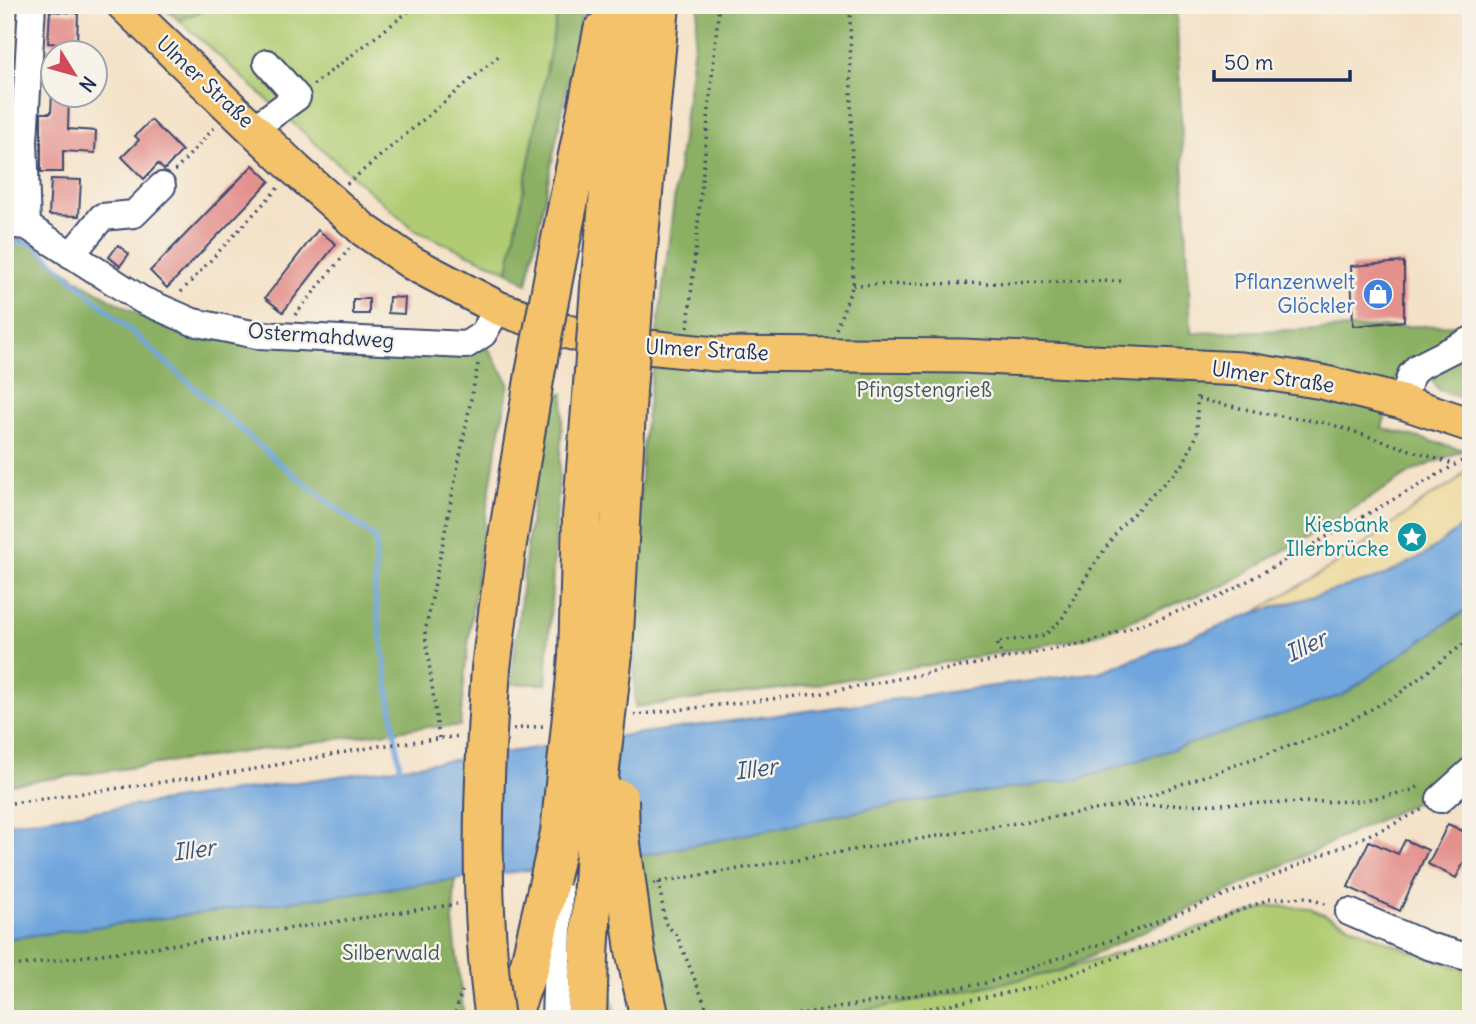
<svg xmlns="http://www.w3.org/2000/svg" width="1476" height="1024" viewBox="0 0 1476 1024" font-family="Delius,sans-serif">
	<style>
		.green { fill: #b0cc72; stroke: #667e68; stroke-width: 2 }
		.forest { fill: #8cb064; stroke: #547061; stroke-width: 2 }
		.sand { fill: #eeda9e; stroke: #84847e; stroke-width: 2 }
		.water { fill: #6fa6dd; stroke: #456a9e; stroke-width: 2 }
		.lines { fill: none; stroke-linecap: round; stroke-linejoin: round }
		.stream { stroke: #6fa6dd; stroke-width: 5 }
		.building { fill: #e4908d }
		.minor-casing { stroke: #3c4a6e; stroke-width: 30 }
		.major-casing { stroke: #3c4a6e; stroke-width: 37 }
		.highway-casing { stroke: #3c4a6e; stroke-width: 42 }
		.path { stroke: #3c4a6e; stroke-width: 3.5; stroke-dasharray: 2 5; stroke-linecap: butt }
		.minor { stroke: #fff; stroke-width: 26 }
		.major { stroke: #f3c26a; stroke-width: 33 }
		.highway { stroke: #f3c26a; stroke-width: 38 }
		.minor-bridge-casing { stroke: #3c4a6e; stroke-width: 30; stroke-linecap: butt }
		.highway-bridge-casing { stroke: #3c4a6e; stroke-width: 42; stroke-linecap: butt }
		.minor-bridge { stroke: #fff; stroke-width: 26 }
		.highway-bridge { stroke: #f3c26a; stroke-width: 38 }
		.labels { text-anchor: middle; stroke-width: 5; stroke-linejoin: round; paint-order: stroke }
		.street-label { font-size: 21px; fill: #1b2f5e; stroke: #f7f3e8 }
		.shop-label { font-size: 21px; fill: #366cbe; stroke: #f7f3e8; text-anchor: end }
		.park-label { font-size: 21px; fill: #405663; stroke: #f7f3e8 }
		.culture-label { font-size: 21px; fill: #0d838f; stroke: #f7f3e8; text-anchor: end }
		.water-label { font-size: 23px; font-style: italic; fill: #345384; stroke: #f7f3e8 }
	</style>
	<rect width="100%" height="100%" fill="#f7f3e8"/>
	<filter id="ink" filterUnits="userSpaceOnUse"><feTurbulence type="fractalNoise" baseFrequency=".0143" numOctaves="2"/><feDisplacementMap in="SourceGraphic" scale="14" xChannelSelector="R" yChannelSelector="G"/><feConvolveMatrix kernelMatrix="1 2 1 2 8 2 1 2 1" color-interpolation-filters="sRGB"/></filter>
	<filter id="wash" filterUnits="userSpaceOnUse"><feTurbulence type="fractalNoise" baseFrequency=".00686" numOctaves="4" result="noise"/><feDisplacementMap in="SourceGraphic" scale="28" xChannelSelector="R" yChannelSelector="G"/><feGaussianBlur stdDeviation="1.57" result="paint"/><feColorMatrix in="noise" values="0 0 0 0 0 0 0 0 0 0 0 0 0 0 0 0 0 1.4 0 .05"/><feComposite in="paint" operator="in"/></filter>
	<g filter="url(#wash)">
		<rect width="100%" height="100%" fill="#f4e2c8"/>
		<path class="green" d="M 216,5 L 559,5 L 508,271 L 416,231 L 354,178 L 179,20 Z
			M 1271,906 L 1310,908 L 1395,945 L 1471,972 L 1471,1019 L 823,1019 L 1057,972 Z"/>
		<path class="forest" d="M 159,5 L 216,5 L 179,20 Z
			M 559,5 L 584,5 L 527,284 L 508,271 Z
			M 699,5 L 1176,5 L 1191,333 L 1455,325 L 1455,341 L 1397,377 L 1382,428 L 1464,450 L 1413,471 L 1326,526 L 1227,584 L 1085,638 L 819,684 L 635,707 L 634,653 L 642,452 Z
			M 5,237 L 25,240 L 84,284 L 148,320 L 166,328 L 453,349 L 488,348 L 509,383 C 486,498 470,609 460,726 L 424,727 L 5,785 Z
			M 1471,346 L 1471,401 L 1439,390 L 1432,380 L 1438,364 Z
			M 550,391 L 564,394 L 546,684 L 511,684 L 528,537 Z
			M 1471,606 L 1471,763 L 1436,793 L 1057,972 L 823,1019 L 663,1019 L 636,856 L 879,807 L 1083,778 L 1455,619 Z
			M 455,879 L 453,921 L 464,1019 L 5,1019 L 5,939 Z
			M 606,980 L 618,1019 L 606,1019 Z"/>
		<path class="sand" d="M 1471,465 L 1471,519 L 1426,554 L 1381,577 L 1254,613 L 1349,556 L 1428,498 L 1454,483 Z"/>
		<path class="water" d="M 1471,519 L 1471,606 L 1343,695 L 1083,778 L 879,807 L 650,854 L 5,939 L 5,824 L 634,734 L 1099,672 L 1254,613 L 1381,577 L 1426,554 Z"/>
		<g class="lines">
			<path class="stream" d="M 5,242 L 32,243 L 279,463 L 376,539 L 375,596 L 401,774"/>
		</g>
		<g id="blocks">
			<path class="building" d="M 50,11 L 78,13 L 77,45 L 48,43 Z
				M 52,94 L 69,94 L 68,129 L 96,131 L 95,153 L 63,151 L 63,172 L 41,172 L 41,113 L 51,113 Z
				M 151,120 L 182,151 L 164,170 L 158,164 L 144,179 L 122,157 L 139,140 L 135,136 Z
				M 253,165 L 270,181 L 167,288 L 150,271 Z
				M 51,179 L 81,180 L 79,216 L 49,215 Z
				M 318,230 L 336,244 L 283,312 L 265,298 Z
				M 118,245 L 129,254 L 120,266 L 109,257 Z
				M 1404,262 L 1404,321 L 1353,326 L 1351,266 Z
				M 389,297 L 405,298 L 404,314 L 388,313 Z
				M 353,299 L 369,299 L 369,314 L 353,314 Z
				M 1448,824 L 1471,835 L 1471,848 L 1456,878 L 1428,864 Z
				M 1405,840 L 1428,850 L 1400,911 L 1348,887 L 1369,841 L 1398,854 Z"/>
		</g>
	</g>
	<g filter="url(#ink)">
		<use href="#blocks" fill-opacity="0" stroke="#3c4a6e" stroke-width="2"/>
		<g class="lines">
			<g class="minor-casing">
				<path id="minor" d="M 254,128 L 297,97 L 267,63
					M 5,224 L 27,226 L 142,300 L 193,322 L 257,335 L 466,345 L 483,334 L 498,308
					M 27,226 L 24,141 L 32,5
					M 71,255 L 102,217 L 134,214 L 162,186
					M 1402,402 L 1411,375 L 1418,367 L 1471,340
					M 1440,799 L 1471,771
					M 1349,912 L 1428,946 L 1471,958
					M 555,1019 L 557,961"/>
			</g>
			<g class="major-casing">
				<path id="major" d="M 124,5 L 296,170 L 364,230 L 412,263 L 498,308 L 568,332 L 609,343 L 715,354 L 963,356 L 1242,369 L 1322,382 L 1402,402 L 1471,425"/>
			</g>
			<g class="highway-casing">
				<path id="highway" d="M 556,264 L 603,31
					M 600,287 L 627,5
					M 634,292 L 660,5
					M 613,653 L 627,392
					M 578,657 L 582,517 L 593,385
					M 491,668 L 507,543 L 535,374
					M 635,950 L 650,1019
					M 510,1019 L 530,964
					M 587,1019 L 589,956"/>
			</g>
			<path class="path" d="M 313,85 L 417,5
				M 175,171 L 214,128
				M 347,184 L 500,55
				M 853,285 L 1122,281
				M 181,292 L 278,188
				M 295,315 L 350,248
				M 688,327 L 719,5
				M 836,329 L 853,285 L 850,5
				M 1198,399 L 1268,414 L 1327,423 L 1453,464
				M 1003,659 L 997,642 L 1044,636 L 1061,620 L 1091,569 L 1121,526 L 1183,464 L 1197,435 L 1197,393
				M 634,715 L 823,693 L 1087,643 L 1219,597 L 1471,456
				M 513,729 L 543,726
				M 439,738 L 425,633 L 478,364
				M 5,804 L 249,770 L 379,746 L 460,736
				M 1124,806 L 1359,801 L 1410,791 L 1422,785
				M 659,882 L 665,923 L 677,936 L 711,1019
				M 653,883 L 1119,806 L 1329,732 L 1396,696 L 1471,638
				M 5,967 L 266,932 L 457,904
				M 453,1019 L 462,991
				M 770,1019 L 986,983 L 1109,941 L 1283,872 L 1394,824 L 1423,809
				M 875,1019 L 1041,986 L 1270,899 L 1306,897 L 1330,906"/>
			<use href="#minor" class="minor"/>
			<use href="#major" class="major"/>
			<use href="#highway" class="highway"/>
			<g class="minor-bridge-casing">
				<path id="minor-bridge" d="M 557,961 L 559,894"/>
			</g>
			<g class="highway-bridge-casing">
				<path id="highway-bridge" d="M 535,374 L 556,264
					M 593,385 L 600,287
					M 627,392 L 634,292
					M 491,668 C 483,784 478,903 495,1019
					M 619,799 L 620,836 L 635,950
					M 589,956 L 599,777 L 613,653
					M 530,964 L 560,833 L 578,657"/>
			</g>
			<use href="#minor-bridge" class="minor-bridge"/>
			<use href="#highway-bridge" class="highway-bridge"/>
		</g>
	</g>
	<defs>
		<g id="shop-disc" transform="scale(1.575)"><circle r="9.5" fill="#3f7fe0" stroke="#f7f3e8"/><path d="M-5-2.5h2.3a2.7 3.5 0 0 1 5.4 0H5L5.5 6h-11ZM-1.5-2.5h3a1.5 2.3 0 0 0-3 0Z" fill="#fff"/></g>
		<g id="sight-disc" transform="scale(1.575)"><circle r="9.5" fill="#0f9aa8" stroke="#f7f3e8"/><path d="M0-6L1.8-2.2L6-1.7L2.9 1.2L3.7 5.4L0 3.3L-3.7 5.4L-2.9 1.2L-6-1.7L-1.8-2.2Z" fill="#fff"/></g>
	</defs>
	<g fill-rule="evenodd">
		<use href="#shop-disc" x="1378" y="294"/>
		<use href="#sight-disc" x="1412" y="537"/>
	</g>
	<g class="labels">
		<g class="street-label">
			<text transform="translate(205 82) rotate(43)" y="7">Ulmer Straße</text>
			<text transform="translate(321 336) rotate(4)" y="7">Ostermahdweg</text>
			<text transform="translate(707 350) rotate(3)" y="7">Ulmer Straße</text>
			<text transform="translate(1273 377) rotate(8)" y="7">Ulmer Straße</text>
		</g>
		<g class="shop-label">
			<text x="1355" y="289">Pflanzenwelt<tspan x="1355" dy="24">Glöckler</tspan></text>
		</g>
		<g class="park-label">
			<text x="924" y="397">Pfingstengrieß</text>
			<text x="391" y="960">Silberwald</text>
		</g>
		<g class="culture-label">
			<text x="1389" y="532">Kiesbank<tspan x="1389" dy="24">Illerbrücke</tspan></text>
		</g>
		<g class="water-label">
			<text transform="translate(1306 646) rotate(-26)" y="8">Iller</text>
			<text transform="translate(756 769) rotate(-8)" y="8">Iller</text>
			<text transform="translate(194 850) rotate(-8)" y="8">Iller</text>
		</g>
	</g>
	<rect width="1476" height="1024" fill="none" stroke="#f7f3e8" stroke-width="28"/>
	<g transform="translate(74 74) rotate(127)"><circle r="33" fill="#f7f3e8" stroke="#9fa5b1" stroke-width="2"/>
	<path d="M0-5L12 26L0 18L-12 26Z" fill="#d1495b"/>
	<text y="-10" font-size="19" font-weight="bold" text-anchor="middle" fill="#1b2f5e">N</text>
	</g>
	<path d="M1214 70v10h136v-10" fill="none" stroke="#1b2f5e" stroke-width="3.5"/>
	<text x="1224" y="70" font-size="21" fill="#1b2f5e" stroke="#f7f3e8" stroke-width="5" paint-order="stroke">50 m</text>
</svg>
